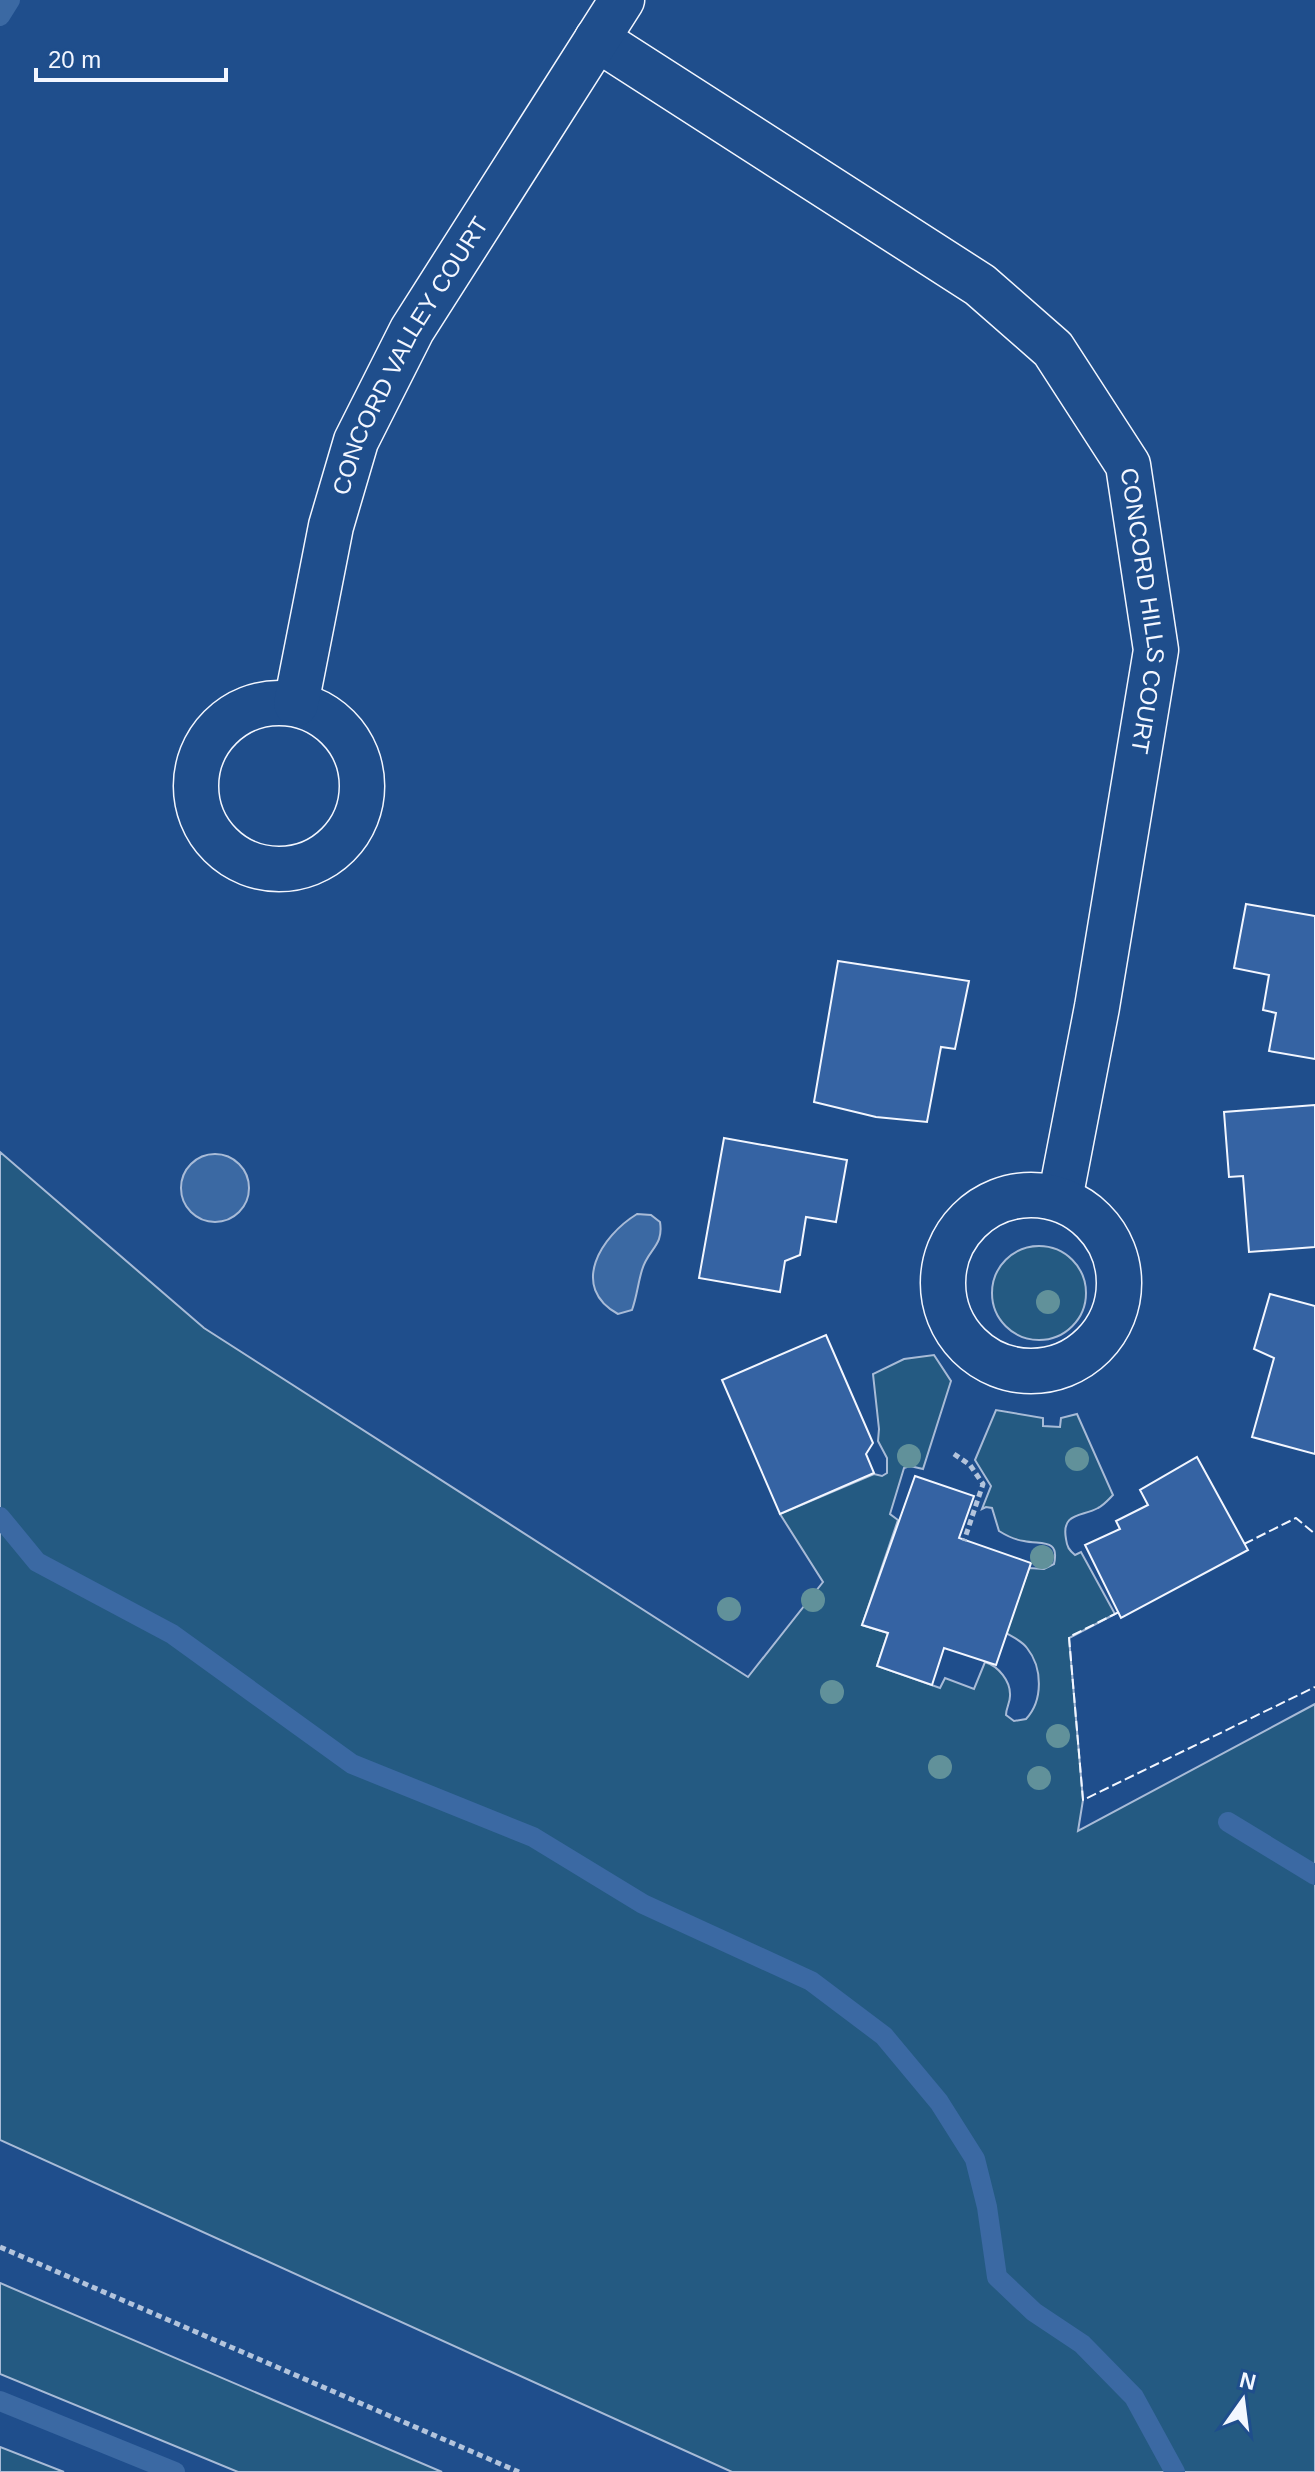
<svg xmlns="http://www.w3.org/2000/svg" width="1315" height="2472" viewBox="0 0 1315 2472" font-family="Arial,sans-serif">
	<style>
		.green { fill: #245a82; stroke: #a8bbd7; stroke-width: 2 }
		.water { fill: #3b69a3; stroke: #a8bbd7; stroke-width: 2 }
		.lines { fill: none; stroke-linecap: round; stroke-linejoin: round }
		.stream { stroke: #3b69a3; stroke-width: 20 }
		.building { fill: #3563a3; stroke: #f2f6ff; stroke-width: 2 }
		.minor-casing { stroke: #f2f6ff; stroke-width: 47 }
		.path { stroke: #b3c4dc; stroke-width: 5; stroke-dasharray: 6 4; stroke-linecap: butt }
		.minor { stroke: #1f4e8c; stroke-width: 44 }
		.fence { stroke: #f2f6ff; stroke-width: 2; stroke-dasharray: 10 4; stroke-linecap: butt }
		.tree { fill: #61919a }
		.labels { text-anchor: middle; stroke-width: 6; stroke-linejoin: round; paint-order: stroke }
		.street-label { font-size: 24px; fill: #f2f6ff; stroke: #1f4e8c }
	</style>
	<rect width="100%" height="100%" fill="#1f4e8c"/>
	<path class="green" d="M 0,1152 L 204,1328 L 748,1677 L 823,1582 L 780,1514 L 874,1474 L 882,1476 L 887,1473 L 887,1458 L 878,1441 L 879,1429 L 873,1374 L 904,1359 L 934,1355 L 951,1381 L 923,1469 L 910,1466 L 904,1468 L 890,1514 L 898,1520 L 862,1625 L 888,1633 L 877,1666 L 940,1688 L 945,1678 L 974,1689 L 985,1662 C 998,1666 1011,1681 1010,1696 C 1010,1703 1006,1708 1006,1715 L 1014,1721 L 1026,1719 C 1043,1701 1043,1668 1027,1648 C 1022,1641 1013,1637 1006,1633 L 1029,1568 L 1044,1569 L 1054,1564 C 1060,1538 1041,1545 1024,1541 C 1015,1540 1007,1536 999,1531 L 992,1508 L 986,1507 L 982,1509 L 991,1486 L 975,1460 L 996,1410 L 1043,1418 L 1043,1426 L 1060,1427 L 1061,1418 L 1077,1414 L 1113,1495 C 1109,1499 1104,1505 1098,1508 C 1082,1517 1061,1512 1066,1539 C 1067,1547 1069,1550 1075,1555 L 1081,1552 L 1115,1614 L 1069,1638 L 1083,1800 L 1078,1831 L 1315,1704 L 1315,2472 L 732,2472 L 0,2140 Z
		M992 1293a47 47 0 1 1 94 0a47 47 0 1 1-94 0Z
		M 0,2283 L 442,2472 L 238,2472 L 0,2374 Z
		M 0,2447 L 64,2472 L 0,2472 Z"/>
	<path class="water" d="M181 1188a34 34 0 1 1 68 0a34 34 0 1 1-68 0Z
		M 637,1214 L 651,1215 L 660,1222 C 664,1246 648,1249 642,1270 C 638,1283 637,1296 632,1310 L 618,1314 C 569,1287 601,1236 637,1214 Z"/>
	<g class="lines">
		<path class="stream" d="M 0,16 L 10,0
			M 0,1517 L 37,1562 L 172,1634 L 352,1764 L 533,1837 L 643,1904 L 811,1981 L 884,2036 L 939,2102 L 975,2159 L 987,2207 L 997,2277 L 1034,2312 L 1082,2344 L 1134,2397 L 1175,2472
			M 1228,1822 L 1315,1875
			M 0,2401 L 175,2472"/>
	</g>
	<path class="building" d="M 1246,904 L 1315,916 L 1315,1059 L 1269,1051 L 1276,1013 L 1263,1010 L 1269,975 L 1234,968 Z
		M 838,961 L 969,981 L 955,1049 L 941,1047 L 927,1122 L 876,1117 L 814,1102 Z
		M 1315,1105 L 1315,1247 L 1249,1252 L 1243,1176 L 1229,1177 L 1224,1112 Z
		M 724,1138 L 847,1160 L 836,1222 L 806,1217 L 800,1255 L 785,1261 L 780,1292 L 699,1278 Z
		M 1270,1294 L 1315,1306 L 1315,1454 L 1252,1437 L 1274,1358 L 1254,1349 Z
		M 826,1335 L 873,1443 L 866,1454 L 874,1473 L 780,1514 L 722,1380 Z
		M 1197,1457 L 1248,1550 L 1121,1618 L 1085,1545 L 1120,1529 L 1116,1521 L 1148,1505 L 1140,1490 Z
		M 915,1476 L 974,1496 L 959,1538 L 1031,1563 L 996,1665 L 944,1648 L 932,1685 L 877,1666 L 888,1633 L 862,1625 Z"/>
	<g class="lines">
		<g class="minor-casing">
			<g id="minor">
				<path id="s1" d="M 597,39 L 980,285 L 1053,349 L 1128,465 L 1156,650 L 1097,1007 L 1060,1199"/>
				<circle cx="279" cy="786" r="83"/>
				<path id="s2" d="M 296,704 L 331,526 L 356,441 L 412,330 L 622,0"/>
				<circle cx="1031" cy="1283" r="88"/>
			</g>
		</g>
		<path class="path" d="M 954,1454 L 970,1465 L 983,1484 L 964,1541
			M 0,2247 L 519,2472"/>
		<use href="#minor" class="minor"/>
		<path class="fence" d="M 1244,1544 L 1296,1518 L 1315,1534
			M 1119,1612 L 1069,1637 L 1083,1800 L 1315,1687"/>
	</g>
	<g class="tree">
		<circle cx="1048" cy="1302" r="12"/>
		<circle cx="909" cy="1456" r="12"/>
		<circle cx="1077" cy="1459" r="12"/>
		<circle cx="1042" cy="1557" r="12"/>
		<circle cx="813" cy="1600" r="12"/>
		<circle cx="729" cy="1609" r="12"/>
		<circle cx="832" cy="1692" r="12"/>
		<circle cx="1058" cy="1736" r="12"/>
		<circle cx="940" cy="1767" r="12"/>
		<circle cx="1039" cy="1778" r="12"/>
	</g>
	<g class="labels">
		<g class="street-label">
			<text dy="8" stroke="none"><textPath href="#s2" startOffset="370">CONCORD VALLEY COURT</textPath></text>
			<text dy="8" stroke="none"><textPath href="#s1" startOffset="838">CONCORD HILLS COURT</textPath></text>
		</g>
	</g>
	<g transform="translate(1243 2400) rotate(14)" stroke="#1f4e8c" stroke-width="6" paint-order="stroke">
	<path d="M0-6L14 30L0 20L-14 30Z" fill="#f2f6ff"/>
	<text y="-12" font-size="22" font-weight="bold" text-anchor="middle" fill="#f2f6ff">N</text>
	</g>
	<path d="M36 68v12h190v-12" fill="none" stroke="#f2f6ff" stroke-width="4"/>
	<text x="48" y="68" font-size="24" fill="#f2f6ff" stroke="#1f4e8c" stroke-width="6" paint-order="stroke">20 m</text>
</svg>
